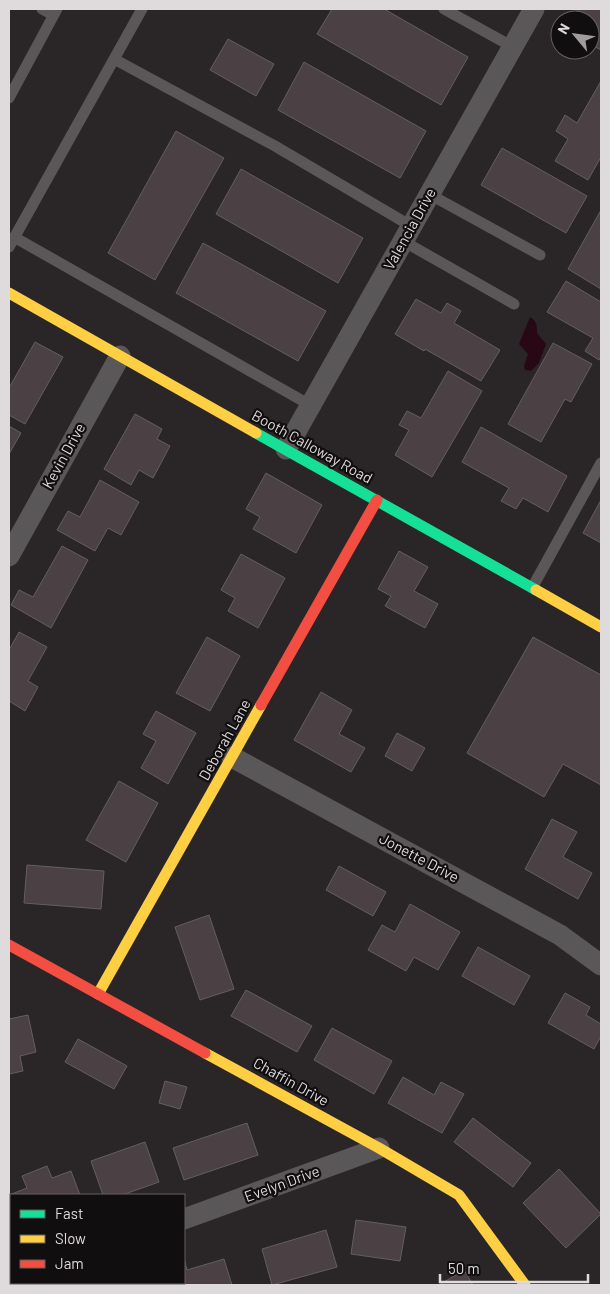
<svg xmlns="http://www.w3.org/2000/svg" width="610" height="1294" viewBox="0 0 610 1294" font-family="Barlow,sans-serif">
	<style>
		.water { fill: #290815 }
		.building { fill: #4b4044; stroke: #635f60 }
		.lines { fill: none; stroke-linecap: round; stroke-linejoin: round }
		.lane { stroke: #595758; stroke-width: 11 }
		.street { stroke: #595758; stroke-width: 21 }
		.fast { stroke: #16e098; stroke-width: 11 }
		.slow { stroke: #ffcf43; stroke-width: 11 }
		.jam { stroke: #f24e42; stroke-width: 11 }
		.labels { text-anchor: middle; stroke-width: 4.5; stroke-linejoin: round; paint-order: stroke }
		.street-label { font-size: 15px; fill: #dfdbdc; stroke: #110e0f }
	</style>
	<rect width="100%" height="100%" fill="#2a2527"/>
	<path class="water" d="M 530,317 C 537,321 537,325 537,333 L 546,344 L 539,363 L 531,371 L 525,370 L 524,366 L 528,354 L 519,344 Z"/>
	<path class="building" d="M 332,9 L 384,9 L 468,57 L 441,105 L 317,34 Z
		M 578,9 L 601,9 L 601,50 L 590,44 L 590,20 L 572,20 Z
		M 228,39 L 274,64 L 256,96 L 210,70 Z
		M 304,62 L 426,131 L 400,178 L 278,110 Z
		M 601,81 L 601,157 L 588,180 L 555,161 L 568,139 L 556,131 L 565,115 L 577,123 Z
		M 176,131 L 224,158 L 155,280 L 108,253 Z
		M 502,148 L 587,196 L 566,233 L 481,185 Z
		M 241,169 L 363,238 L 338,283 L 216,214 Z
		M 601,210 L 601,289 L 568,269 Z
		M 203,243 L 326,311 L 298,361 L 176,293 Z
		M 566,281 L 601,302 L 601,356 L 599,360 L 585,351 L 593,338 L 547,312 Z
		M 416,299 L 441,313 L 447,303 L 461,311 L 454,323 L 500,350 L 481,381 L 425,349 L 424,351 L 395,334 Z
		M 35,342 L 63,357 L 25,424 L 9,415 L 9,388 Z
		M 553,343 L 592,364 L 571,402 L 565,399 L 541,442 L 508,424 Z
		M 448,371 L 482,391 L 432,477 L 395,455 L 409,430 L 399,425 L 407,411 L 421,418 Z
		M 135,414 L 162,429 L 157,439 L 170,446 L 153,478 L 139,470 L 131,485 L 104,469 Z
		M 9,426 L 21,433 L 9,454 Z
		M 481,427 L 567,476 L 548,512 L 523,498 L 516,509 L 501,501 L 509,488 L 462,462 Z
		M 266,473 L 322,505 L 296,553 L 253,529 L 260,517 L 246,509 Z
		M 100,480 L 139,502 L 121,535 L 108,528 L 95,551 L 57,530 L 68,511 L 80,517 Z
		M 601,500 L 601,543 L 583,533 Z
		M 62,546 L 88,560 L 51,628 L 11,605 L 19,590 L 33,597 Z
		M 399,551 L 428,567 L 414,591 L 438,604 L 425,628 L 385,606 L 391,596 L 378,589 Z
		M 241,554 L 285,578 L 258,628 L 228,611 L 235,598 L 221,590 Z
		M 19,632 L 47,647 L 28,681 L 38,687 L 25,711 L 9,701 L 9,650 Z
		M 207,637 L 240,656 L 210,711 L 176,693 Z
		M 533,637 L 601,675 L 601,785 L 563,764 L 544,797 L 467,753 Z
		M 321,692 L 352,710 L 339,734 L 365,748 L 351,772 L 294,740 Z
		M 156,711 L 196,733 L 168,784 L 141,768 L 156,741 L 143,734 Z
		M 397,733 L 425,748 L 412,771 L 385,756 Z
		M 119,781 L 158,803 L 126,862 L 86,840 Z
		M 552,819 L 577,832 L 563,857 L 592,873 L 578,899 L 525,869 Z
		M 27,865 L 104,871 L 101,909 L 24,903 Z
		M 339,866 L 386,892 L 373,916 L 326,890 Z
		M 410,904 L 460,932 L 438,970 L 414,957 L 406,971 L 368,950 L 382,925 L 395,932 Z
		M 209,915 L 234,989 L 200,1000 L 175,927 Z
		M 478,947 L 530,976 L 514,1005 L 462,976 Z
		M 246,990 L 312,1026 L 297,1052 L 231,1016 Z
		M 565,993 L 590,1007 L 586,1015 L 601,1024 L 601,1036 L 594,1049 L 548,1023 Z
		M 28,1015 L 36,1052 L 20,1056 L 23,1071 L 9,1074 L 9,1019 Z
		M 332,1028 L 392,1061 L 374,1094 L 314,1060 Z
		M 78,1039 L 127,1066 L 114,1089 L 65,1062 Z
		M 403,1077 L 434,1095 L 441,1082 L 464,1094 L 442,1133 L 388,1103 Z
		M 165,1081 L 187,1087 L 180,1109 L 159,1103 Z
		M 473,1118 L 531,1163 L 513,1187 L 454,1142 Z
		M 247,1123 L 258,1155 L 184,1180 L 173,1148 Z
		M 145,1142 L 159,1182 L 122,1195 L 103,1195 L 91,1161 Z
		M 47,1166 L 52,1178 L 71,1171 L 80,1195 L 11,1195 L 11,1220 L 9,1214 L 9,1195 L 27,1188 L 22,1176 Z
		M 559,1169 L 601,1214 L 566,1248 L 523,1203 Z
		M 356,1220 L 406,1227 L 400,1261 L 351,1254 Z
		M 326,1230 L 337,1267 L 272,1285 L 262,1249 Z
		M 184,1258 L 187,1270 L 224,1259 L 232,1285 L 171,1285 L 170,1283 L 184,1283 Z
		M 464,1270 L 473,1285 L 439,1285 Z"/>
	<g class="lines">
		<path class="lane" d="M 42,9 L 53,15
			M 444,9 L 513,47
			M 114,59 L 275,146 L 411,226
			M 9,98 L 57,9
			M 429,194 L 540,255
			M 14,237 L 310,405
			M 403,241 L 514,304
			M 9,247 L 142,9
			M 532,588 L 601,463"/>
		<path class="street" d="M 286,449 L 534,9
			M 9,556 L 120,356
			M 232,757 L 560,935 L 601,965
			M 184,1219 L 379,1148
			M 9,1276 L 11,1275"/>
		<path class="fast" d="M 256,433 L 536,590"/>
		<path class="slow" d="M 9,293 L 256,433
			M 536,590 L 601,627
			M 98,994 L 261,705
			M 205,1053 L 379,1148 L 459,1195 L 525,1285"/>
		<path class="jam" d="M 261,705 L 377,500
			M 9,945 L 205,1053"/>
	</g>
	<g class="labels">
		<g class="street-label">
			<text transform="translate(410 229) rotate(-61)" y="5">Valencia Drive</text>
			<text transform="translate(312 447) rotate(29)" y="5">Booth Calloway Road</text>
			<text transform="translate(64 456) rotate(-61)" y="5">Kevin Drive</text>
			<text transform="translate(225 740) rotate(-61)" y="5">Deborah Lane</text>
			<text transform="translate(419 858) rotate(28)" y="5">Jonette Drive</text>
			<text transform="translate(291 1082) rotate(29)" y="5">Chaffin Drive</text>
			<text transform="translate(282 1184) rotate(-20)" y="5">Evelyn Drive</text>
		</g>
	</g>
	<rect width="610" height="1294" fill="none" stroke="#dfdbdc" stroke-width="20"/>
	<rect x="10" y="1194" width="175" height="90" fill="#110e0f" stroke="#636061"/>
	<rect x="20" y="1210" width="25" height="8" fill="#16e098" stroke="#636061"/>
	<text x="55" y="1219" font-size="15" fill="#dfdbdc">Fast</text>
	<rect x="20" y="1235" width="25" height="8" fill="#ffcf43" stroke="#636061"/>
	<text x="55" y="1244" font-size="15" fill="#dfdbdc">Slow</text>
	<rect x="20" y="1260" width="25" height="8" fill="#f24e42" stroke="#636061"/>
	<text x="55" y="1269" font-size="15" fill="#dfdbdc">Jam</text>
	<g transform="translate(575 35) rotate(299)"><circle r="24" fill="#110e0f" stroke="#636061"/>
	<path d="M0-4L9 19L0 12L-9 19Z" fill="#a09b9d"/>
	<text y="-8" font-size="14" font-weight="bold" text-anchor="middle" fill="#dfdbdc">N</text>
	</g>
	<path d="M440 1274v8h148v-8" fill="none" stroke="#dfdbdc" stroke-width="2.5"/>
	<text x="448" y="1274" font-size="15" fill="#dfdbdc" stroke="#110e0f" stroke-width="4" paint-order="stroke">50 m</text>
</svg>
